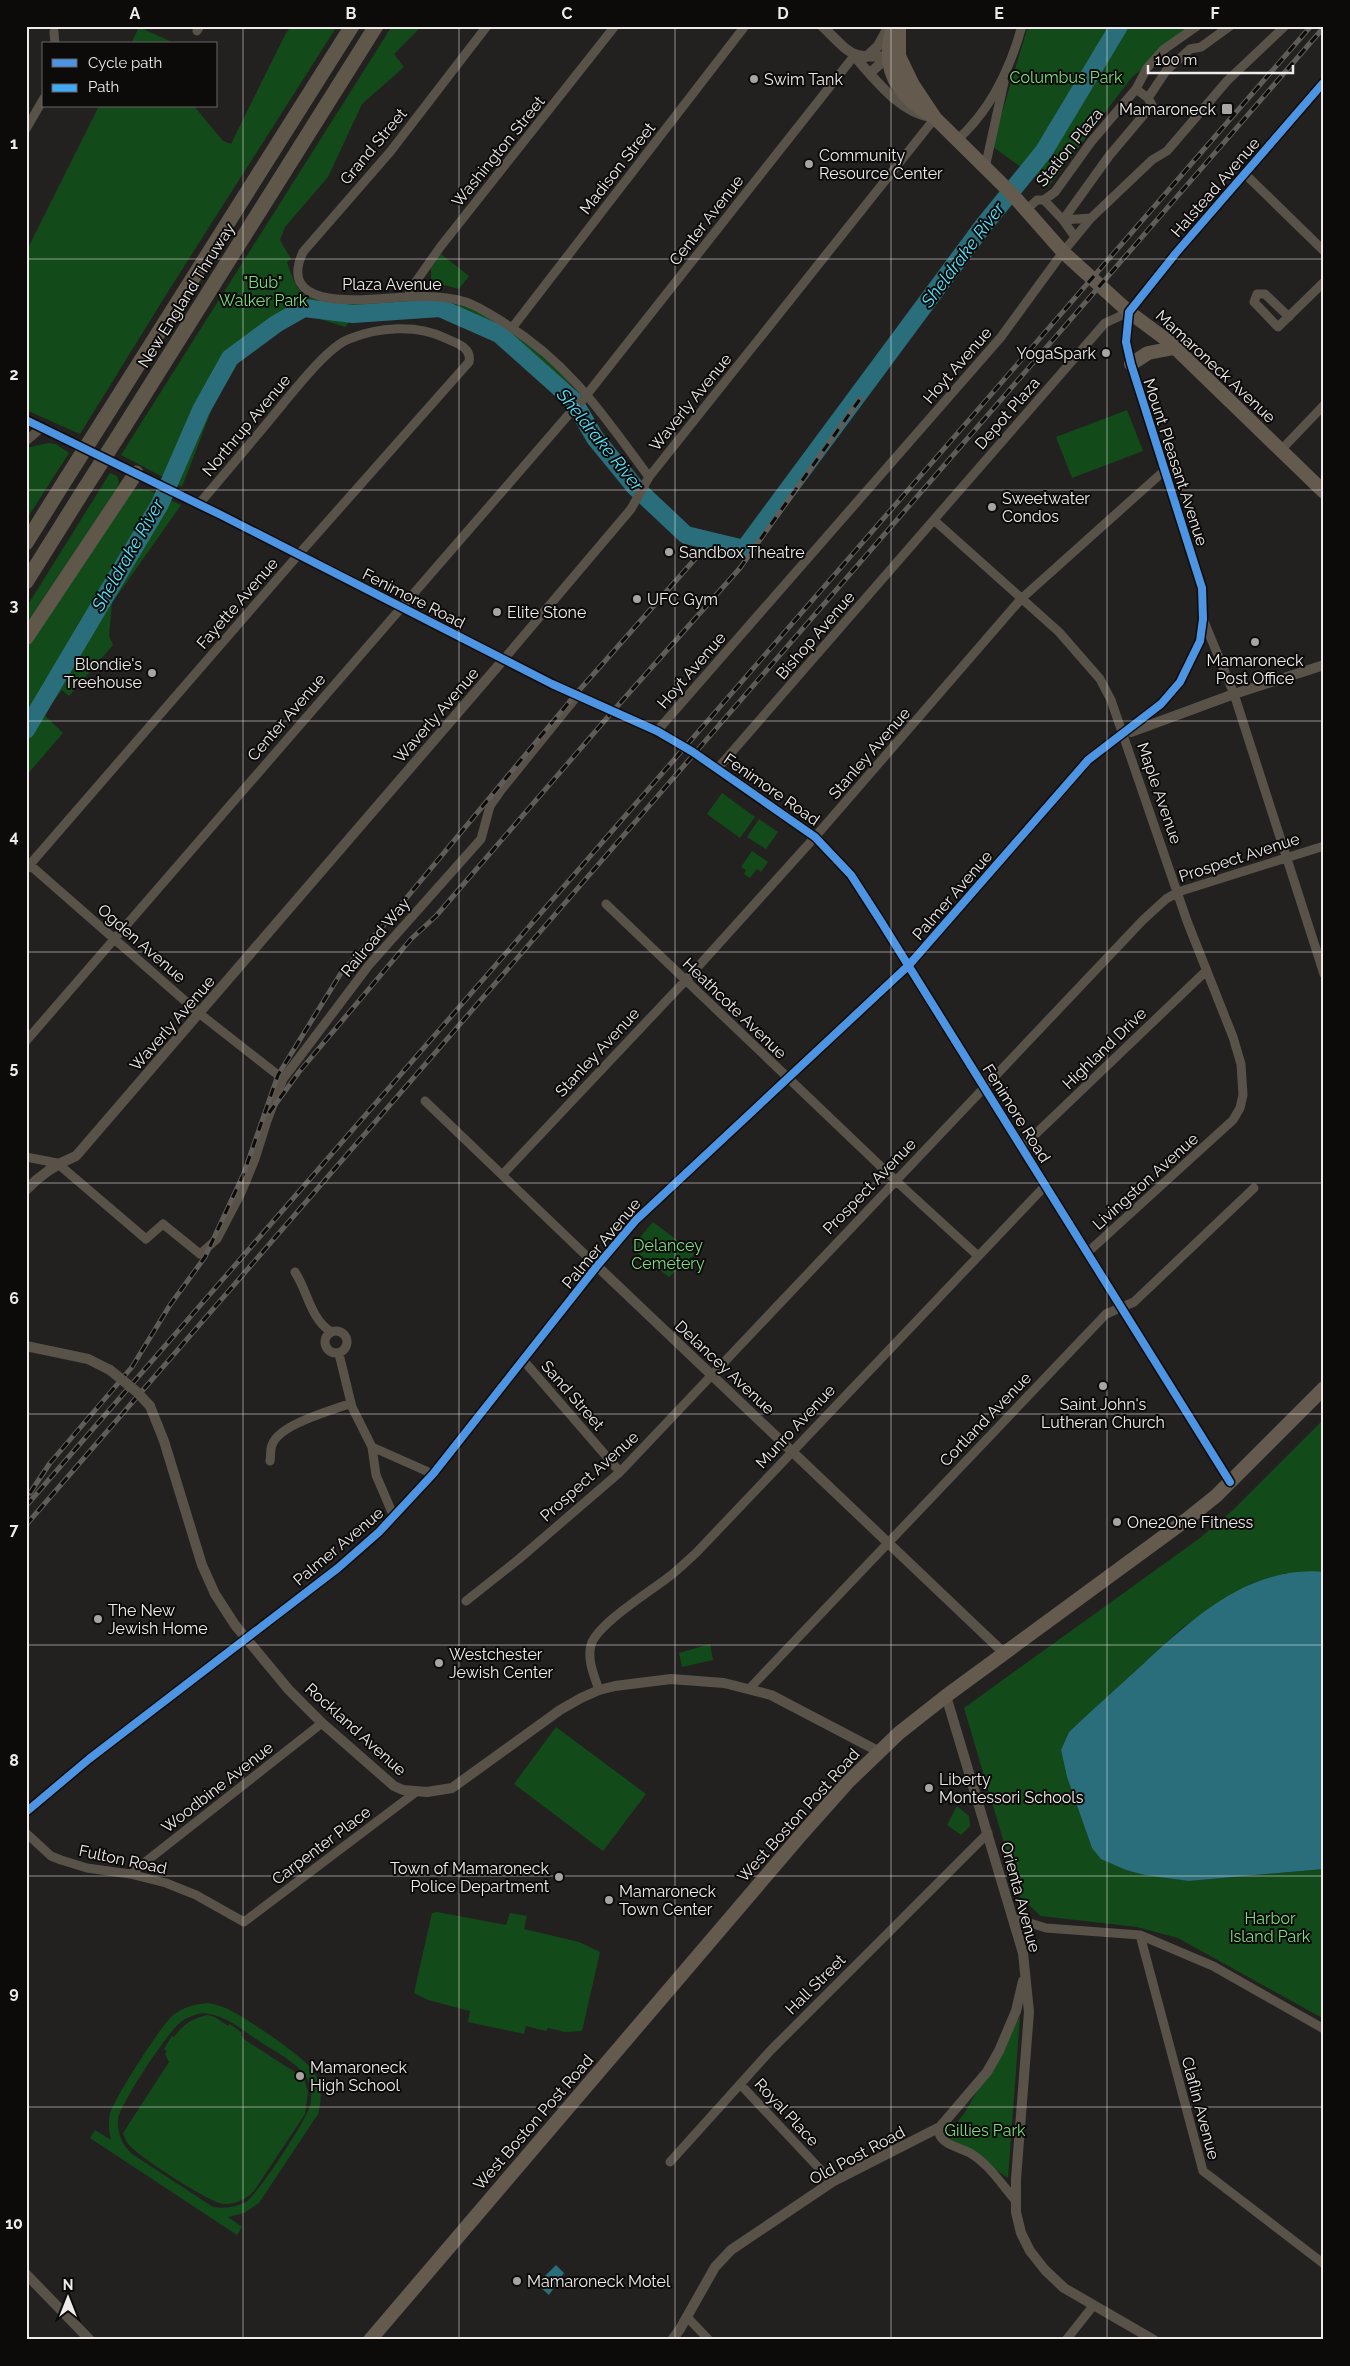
<svg xmlns="http://www.w3.org/2000/svg" width="1350" height="2366" viewBox="0 0 1350 2366" font-family="Raleway,sans-serif">
	<style>
		.green { fill: #124b19; fill-rule: evenodd }
		.water { fill: #2a6e7b }
		.lines { fill: none; stroke-linecap: round; stroke-linejoin: round }
		.river { stroke: #2a6e7b; stroke-width: 18 }
		.minor { stroke: #595249; stroke-width: 9 }
		.tertiary { stroke: #595249; stroke-width: 10 }
		.primary { stroke: #645a4e; stroke-width: 14 }
		.motorway { stroke: #60574b; stroke-width: 15 }
		.rail-casing { stroke: #605c57; stroke-width: 5 }
		.rail { stroke: #0c0b0a; stroke-width: 3; stroke-dasharray: 9; stroke-linecap: butt }
		.tertiary-bridge { stroke: #595249; stroke-width: 10 }
		.motorway-bridge { stroke: #60574b; stroke-width: 15 }
		.quiet { stroke: #3fa9f5; stroke-width: 6; stroke-dasharray: 12 6; stroke-linecap: butt }
		.cycleway-casing { stroke: #0c0b0a; stroke-width: 11 }
		.cycleway { stroke: #4d94e3; stroke-width: 8 }
		.grid { fill: none; stroke: #eeebea; stroke-width: 1; stroke-opacity: 0.55 }
		.poi-dot { fill: #a7a4a3; stroke: #0c0b0a; stroke-width: 2 }
		.labels { text-anchor: middle; stroke-width: 4; stroke-linejoin: round; paint-order: stroke }
		.park-label { font-size: 16px; fill: #7edd81; stroke: #0c0b0a }
		.poi-label { font-size: 16px; fill: #eeebea; stroke: #0c0b0a; text-anchor: start }
		.street-label { font-size: 16px; fill: #eeebea; stroke: #0c0b0a }
		.water-label { font-size: 18px; font-style: italic; fill: #54e3fc; stroke: #0c0b0a }
		.neatline { fill: none; stroke: #eeebea; stroke-width: 2 }
		.grid-label { font-size: 16px; text-anchor: middle; font-weight: bold; fill: #eeebea }
	</style>
	<rect width="100%" height="100%" fill="#232120"/>
	<path class="green" d="M 291,26 L 337,26 L 169,290 L 80,434 L 26,410 L 26,252 L 99,106 L 194,106 L 223,141 L 231,144 L 285,35 Z
		M 392,26 L 422,26 L 394,54 L 404,67 L 362,104 L 328,177 L 285,227 L 280,240 L 291,259 L 287,262 C 290,271 295,287 302,293 C 305,296 315,299 319,300 C 340,307 365,302 387,300 C 405,299 426,296 444,299 C 484,306 517,334 547,361 C 565,377 579,384 569,410 L 565,397 L 498,338 L 439,314 L 353,318 L 345,327 L 301,313 L 232,364 L 212,398 L 213,406 L 182,487 L 121,455 Z
		M 1028,26 L 1199,26 L 1132,77 L 1048,187 L 992,146 Z
		M 139,27 L 176,44 L 131,44 Z
		M 441,254 L 469,276 L 459,289 L 437,283 L 431,279 L 431,268 Z
		M 1127,410 L 1143,451 L 1072,478 L 1056,437 Z
		M 48,443 L 56,444 L 69,453 L 26,520 L 26,448 Z
		M 110,473 L 117,476 L 119,483 L 117,488 L 26,624 L 26,608 Z
		M 139,489 L 148,490 L 181,505 L 112,603 L 109,636 L 113,645 L 69,696 L 62,690 L 43,714 L 63,733 L 26,776 L 26,650 L 131,492 Z
		M 722,793 L 755,817 L 740,838 L 707,814 Z
		M 759,819 L 778,832 L 766,849 L 747,837 Z
		M 752,851 L 768,862 L 761,872 L 757,869 L 750,878 L 744,874 L 746,870 L 741,867 Z
		M 653,1222 L 695,1254 L 669,1277 L 631,1248 Z
		M 1324,1419 L 1324,1572 L 1286,1573 L 1252,1583 L 1183,1627 L 1069,1732 L 1061,1750 L 1067,1777 L 1092,1848 L 1126,1870 L 1189,1881 L 1324,1869 L 1324,2019 L 1178,1938 L 1137,1927 L 1041,1916 L 1020,1897 L 964,1708 L 1200,1538 L 1233,1510 Z
		M 710,1644 L 713,1660 L 682,1667 L 679,1653 Z
		M 556,1727 L 646,1794 L 603,1851 L 514,1784 Z
		M 957,1806 L 969,1816 L 970,1826 L 961,1835 L 947,1825 Z
		M 437,1912 L 506,1925 L 510,1913 L 527,1916 L 524,1929 L 579,1942 L 600,1952 L 582,2031 L 565,2032 L 548,2028 L 546,2031 L 526,2026 L 524,2034 L 468,2022 L 470,2011 L 428,2000 L 414,1993 L 432,1913 Z
		M 208,2003 C 213,2004 218,2005 223,2007 C 240,2013 306,2058 314,2072 C 322,2085 322,2100 318,2114 L 259,2203 L 244,2213 L 228,2217 L 242,2227 L 237,2235 L 90,2138 L 95,2130 L 111,2140 C 109,2132 108,2123 110,2114 C 113,2100 161,2026 172,2016 C 183,2007 195,2004 208,2003 ZM 202,2013 C 224,2014 241,2029 259,2041 C 276,2053 303,2064 310,2085 C 312,2094 312,2103 308,2111 C 302,2126 258,2194 246,2202 C 236,2207 223,2209 213,2207 L 132,2154 C 122,2145 117,2133 118,2119 C 120,2104 168,2031 181,2022 C 187,2017 194,2015 202,2013 Z
		M 207,2015 L 215,2017 L 228,2026 L 230,2024 L 242,2033 L 241,2035 L 245,2040 L 304,2078 L 308,2092 L 305,2114 L 254,2191 C 246,2199 235,2205 223,2204 C 207,2201 143,2159 131,2147 C 126,2142 125,2138 123,2133 L 169,2062 L 165,2054 L 167,2051 L 164,2049 L 172,2036 L 174,2037 C 184,2024 191,2019 207,2015 Z
		M 1020,2016 L 1008,2178 L 946,2136 L 964,2114 Z"/>
	<path class="water" d="M 1324,1572 L 1324,1869 L 1189,1881 L 1145,1875 L 1126,1870 L 1101,1859 L 1092,1848 L 1067,1777 L 1061,1750 L 1069,1732 C 1093,1709 1118,1687 1142,1665 C 1193,1618 1250,1565 1324,1572 Z
		M 556,2265 L 564,2273 L 549,2295 L 537,2284 Z"/>
	<g class="lines">
		<path class="river" d="M 26,730 L 160,504 L 201,410 L 230,358 L 276,324 L 304,308 L 353,314 L 440,308 L 499,334 L 573,400 L 595,438 L 635,487 L 686,535 L 744,549 L 983,226 L 1044,151 L 1119,26"/>
		<path class="minor" d="M 487,26 L 390,152 L 303,252 C 274,315 374,298 406,297 C 425,296 447,296 466,302 C 480,307 493,316 506,324 C 571,365 604,416 649,477
			M 197,31 L 200,26
			M 54,32 L 55,44
			M 1148,98 L 1166,71 L 1190,49 L 1201,47 L 1230,26
			M 26,129 L 44,98
			M 957,140 C 991,110 1010,69 1022,26
			M 985,168 L 1004,82
			M 1245,174 L 1324,251
			M 1044,200 L 1063,220 L 1075,237
			M 1026,210 L 1037,200 L 1044,200 L 1055,192 L 1091,142 L 1136,89 L 1147,68 L 1163,50 L 1197,26
			M 1063,220 L 1109,156 L 1152,105 L 1148,98 L 1136,89
			M 1063,220 L 1091,218
			M 408,296 L 417,280 L 441,246 L 615,26
			M 1289,317 L 1265,294 L 1257,294 L 1254,302 L 1278,327 L 1324,282
			M 512,328 L 745,26
			M 581,402 L 854,56
			M 26,441 L 41,428
			M 1281,450 L 1324,405
			M 935,521 L 1059,632 L 1100,679 L 1111,700 L 1187,921 L 1233,1037 L 1241,1064 L 1243,1095 L 1240,1108 L 1233,1120 L 1088,1252
			M 1203,619 L 1234,694 L 1324,974
			M 504,659 L 631,509 L 649,477 L 935,118
			M 657,731 L 1001,337 L 1063,252 L 1091,218 L 1152,160 L 1167,151 L 1227,81 L 1285,26
			M 718,768 L 1105,323 L 1129,312
			M 30,865 L 200,1014 L 283,1079
			M 26,869 L 299,554 L 469,362 C 472,347 456,343 445,338 C 417,324 378,327 349,339 C 328,347 297,387 282,405 C 255,438 227,471 199,504
			M 606,904 L 895,1180 L 977,1255
			M 26,1041 L 570,413
			M 425,1101 L 597,1266
			M 1022,1147 L 1206,971
			M 26,1157 L 57,1163 L 146,1239 L 163,1224 L 200,1254 L 217,1239 L 241,1193 L 255,1159 L 267,1121 L 283,1079 L 369,965 L 481,839 L 490,806 L 502,789 L 578,695
			M 503,1174 L 686,980 L 815,837 L 1021,599 L 1165,470
			M 295,1272 C 308,1292 310,1318 331,1332
			M325 1342a11 11 0 1 1 22 0a11 11 0 1 1-22 0Z
			M 339,1354 L 352,1407 L 372,1447 L 376,1475 L 394,1517
			M 523,1360 L 620,1472
			M 372,1447 L 433,1474
			M 270,1461 C 271,1456 270,1450 272,1445 C 279,1424 331,1411 351,1403
			M 466,1601 L 519,1559 L 620,1472 L 1143,920 L 1166,899 L 1178,892 L 1324,846
			M 750,1688 L 1106,1314 L 1134,1302 L 1254,1188
			M 599,1690 C 594,1675 587,1660 591,1645 C 597,1624 651,1591 670,1576 C 679,1569 687,1561 696,1553 L 1046,1185
			M 26,1833 L 51,1856 L 61,1860 L 87,1868 L 130,1874 L 166,1883 L 196,1895 L 244,1922 L 416,1792
			M 130,1874 L 322,1723
			M 1014,1918 L 1046,1928 L 1140,1935 L 1213,1966 L 1324,2029
			M 1140,1935 L 1203,2171 L 1324,2264
			M 740,2084 L 832,2182
			M 940,2127 L 939,2133 C 941,2144 961,2148 970,2153 C 989,2164 1002,2185 1016,2201
			M 670,2162 L 771,2050 L 988,1833
			M 687,2317 L 709,2340
			M 1066,2340 L 1093,2306"/>
		<path class="tertiary" d="M 822,26 C 854,57 849,58 894,56
			M 854,56 C 875,79 899,112 931,117
			M 866,57 L 878,46 L 889,26
			M 870,73 L 889,56
			M 26,420 L 221,515 L 552,684 L 657,731 L 693,752 L 815,837 L 851,875 L 880,920 L 1230,1482
			M 1131,732 L 1234,694 L 1324,665
			M 26,1190 C 41,1174 56,1164 76,1156 L 504,659
			M 597,1266 L 1005,1654
			M 26,1346 L 88,1359 L 110,1370
			M 150,1406 L 164,1441 L 202,1565 L 215,1594 L 235,1625 L 289,1690 L 322,1723 L 394,1786 L 403,1790 L 427,1792 L 452,1788 L 560,1710 L 581,1698 L 599,1690 L 615,1686 L 671,1679 L 724,1683 L 771,1695 L 878,1751
			M 946,1696 L 1023,1953 L 1029,2012 L 1016,2179 L 1016,2212 L 1021,2233 L 1030,2251 L 1045,2270 L 1064,2288 L 1154,2340
			M 26,1812 L 89,1759 L 338,1568 L 379,1532 L 433,1474 L 597,1266 L 636,1220 L 909,965 L 1088,760 L 1161,704 L 1180,682 L 1200,641 L 1203,619 L 1202,588 L 1131,364 L 1126,342 L 1129,312 L 1176,253 L 1324,82
			M 26,2274 L 90,2340
			M 672,2340 L 680,2329 L 715,2267 L 731,2250 L 832,2182 L 940,2127 L 987,2072 L 999,2051 L 1016,2011 L 1023,1981"/>
		<path class="primary" d="M 899,26 L 899,56 L 913,85 L 935,118 L 1011,193 L 1063,252 L 1129,312 L 1168,341 L 1324,492
			M 892,31 C 881,70 899,97 932,116
			M 1131,364 L 1148,353 L 1174,348
			M 370,2340 L 800,1836 L 848,1782 L 899,1733 L 946,1696 L 1186,1520 L 1216,1496 L 1324,1388"/>
		<path class="motorway" d="M 104,419 L 352,26
			M 124,427 L 376,26
			M 26,543 L 66,479
			M 26,582 L 85,488
			M 26,638 L 136,473"/>
		<g class="rail-casing">
			<path id="rail" d="M 269,1113 L 299,1072 L 411,939 L 436,916 L 613,711 L 740,568 L 860,399
				M 30,1493 L 50,1463 L 132,1367 L 170,1305 L 205,1257 L 244,1173 L 278,1075 L 341,973 L 384,925 L 575,695 L 695,559
				M 26,1506 L 1311,26
				M 26,1525 L 1324,27"/>
		</g>
		<use href="#rail" class="rail"/>
		<path class="tertiary-bridge" d="M 110,1370 L 137,1392 L 150,1406"/>
		<path class="motorway-bridge" d="M 66,479 L 104,419
			M 85,488 L 124,427"/>
		<path class="quiet" d="M 570,413 L 581,402"/>
		<g class="cycleway-casing">
			<path id="cycleway" d="M 26,420 L 221,515 L 552,684 L 657,731 L 693,752 L 815,837 L 851,875 L 880,920 L 1230,1482
				M 26,1812 L 89,1759 L 338,1568 L 379,1532 L 433,1474 L 597,1266 L 636,1220 L 909,965 L 1088,760 L 1161,704 L 1180,682 L 1200,641 L 1203,619 L 1202,588 L 1131,364 L 1126,342 L 1129,312 L 1176,253 L 1324,82"/>
		</g>
		<use href="#cycleway" class="cycleway"/>
	</g>
	<path class="grid" d="M 243,26 L 243,2340M 459,26 L 459,2340M 675,26 L 675,2340M 891,26 L 891,2340M 1107,26 L 1107,2340M 26,259 L 1324,259M 26,490 L 1324,490M 26,721 L 1324,721M 26,952 L 1324,952M 26,1183 L 1324,1183M 26,1414 L 1324,1414M 26,1645 L 1324,1645M 26,1876 L 1324,1876M 26,2107 L 1324,2107"/>
	<g class="poi-dot">
		<circle cx="754" cy="79" r="5"/>
		<rect x="1221" y="103" width="12" height="12" rx="2.5"/>
		<circle cx="809" cy="164" r="5"/>
		<circle cx="1106" cy="353" r="5"/>
		<circle cx="992" cy="507" r="5"/>
		<circle cx="669" cy="552" r="5"/>
		<circle cx="637" cy="599" r="5"/>
		<circle cx="497" cy="612" r="5"/>
		<circle cx="1255" cy="642" r="5"/>
		<circle cx="152" cy="673" r="5"/>
		<circle cx="1103" cy="1386" r="5"/>
		<circle cx="1117" cy="1522" r="5"/>
		<circle cx="98" cy="1619" r="5"/>
		<circle cx="439" cy="1663" r="5"/>
		<circle cx="929" cy="1788" r="5"/>
		<circle cx="559" cy="1877" r="5"/>
		<circle cx="609" cy="1900" r="5"/>
		<circle cx="300" cy="2076" r="5"/>
		<circle cx="517" cy="2281" r="5"/>
	</g>
	<g class="labels">
		<g class="park-label">
			<text x="1066" y="83">Columbus Park</text>
			<text x="263" y="288">"Bub"<tspan x="263" dy="18">Walker Park</tspan></text>
			<text x="668" y="1251">Delancey<tspan x="668" dy="18">Cemetery</tspan></text>
			<text x="1270" y="1924">Harbor<tspan x="1270" dy="18">Island Park</tspan></text>
			<text x="985" y="2136">Gillies Park</text>
		</g>
		<g class="poi-label">
			<text x="764" y="85">Swim Tank</text>
			<text x="1216" y="115" text-anchor="end">Mamaroneck</text>
			<text x="819" y="161">Community<tspan x="819" dy="18">Resource Center</tspan></text>
			<text x="1096" y="359" text-anchor="end">YogaSpark</text>
			<text x="1002" y="504">Sweetwater<tspan x="1002" dy="18">Condos</tspan></text>
			<text x="679" y="558">Sandbox Theatre</text>
			<text x="647" y="605">UFC Gym</text>
			<text x="507" y="618">Elite Stone</text>
			<text x="1255" y="666" text-anchor="middle">Mamaroneck<tspan x="1255" dy="18">Post Office</tspan></text>
			<text x="142" y="670" text-anchor="end">Blondie's<tspan x="142" dy="18">Treehouse</tspan></text>
			<text x="1103" y="1410" text-anchor="middle">Saint John's<tspan x="1103" dy="18">Lutheran Church</tspan></text>
			<text x="1127" y="1528">One2One Fitness</text>
			<text x="108" y="1616">The New<tspan x="108" dy="18">Jewish Home</tspan></text>
			<text x="449" y="1660">Westchester<tspan x="449" dy="18">Jewish Center</tspan></text>
			<text x="939" y="1785">Liberty<tspan x="939" dy="18">Montessori Schools</tspan></text>
			<text x="549" y="1874" text-anchor="end">Town of Mamaroneck<tspan x="549" dy="18">Police Department</tspan></text>
			<text x="619" y="1897">Mamaroneck<tspan x="619" dy="18">Town Center</tspan></text>
			<text x="310" y="2073">Mamaroneck<tspan x="310" dy="18">High School</tspan></text>
			<text x="527" y="2287">Mamaroneck Motel</text>
		</g>
		<g class="street-label">
			<text transform="translate(373 146) rotate(-50)" y="6">Grand Street</text>
			<text transform="translate(1069 147) rotate(-51)" y="6">Station Plaza</text>
			<text transform="translate(498 151) rotate(-51)" y="6">Washington Street</text>
			<text transform="translate(617 168) rotate(-52)" y="6">Madison Street</text>
			<text transform="translate(1215 187) rotate(-49)" y="6">Halstead Avenue</text>
			<text transform="translate(706 220) rotate(-52)" y="6">Center Avenue</text>
			<text x="392" y="290">Plaza Avenue</text>
			<text transform="translate(186 295) rotate(-58)" y="6">New England Thruway</text>
			<text transform="translate(957 365) rotate(-49)" y="6">Hoyt Avenue</text>
			<text transform="translate(1216 366) rotate(43)" y="6">Mamaroneck Avenue</text>
			<text transform="translate(690 402) rotate(-51)" y="6">Waverly Avenue</text>
			<text transform="translate(1007 413) rotate(-49)" y="6">Depot Plaza</text>
			<text transform="translate(246 425) rotate(-50)" y="6">Northrup Avenue</text>
			<text transform="translate(1176 462) rotate(72)" y="6">Mount Pleasant Avenue</text>
			<text transform="translate(414 598) rotate(27)" y="6">Fenimore Road</text>
			<text transform="translate(237 603) rotate(-49)" y="6">Fayette Avenue</text>
			<text transform="translate(815 635) rotate(-49)" y="6">Bishop Avenue</text>
			<text transform="translate(691 670) rotate(-49)" y="6">Hoyt Avenue</text>
			<text transform="translate(436 715) rotate(-49)" y="6">Waverly Avenue</text>
			<text transform="translate(286 717) rotate(-49)" y="6">Center Avenue</text>
			<text transform="translate(869 753) rotate(-49)" y="6">Stanley Avenue</text>
			<text transform="translate(772 789) rotate(35)" y="6">Fenimore Road</text>
			<text transform="translate(1160 793) rotate(71)" y="6">Maple Avenue</text>
			<text transform="translate(1239 857) rotate(-18)" y="6">Prospect Avenue</text>
			<text transform="translate(952 895) rotate(-49)" y="6">Palmer Avenue</text>
			<text transform="translate(375 937) rotate(-50)" y="6">Railroad Way</text>
			<text transform="translate(142 943) rotate(41)" y="6">Ogden Avenue</text>
			<text transform="translate(735 1008) rotate(44)" y="6">Heathcote Avenue</text>
			<text transform="translate(172 1023) rotate(-49)" y="6">Waverly Avenue</text>
			<text transform="translate(1104 1048) rotate(-44)" y="6">Highland Drive</text>
			<text transform="translate(597 1052) rotate(-47)" y="6">Stanley Avenue</text>
			<text transform="translate(1017 1113) rotate(58)" y="6">Fenimore Road</text>
			<text transform="translate(1145 1181) rotate(-42)" y="6">Livingston Avenue</text>
			<text transform="translate(869 1186) rotate(-46)" y="6">Prospect Avenue</text>
			<text transform="translate(601 1243) rotate(-50)" y="6">Palmer Avenue</text>
			<text transform="translate(725 1367) rotate(43)" y="6">Delancey Avenue</text>
			<text transform="translate(573 1395) rotate(49)" y="6">Sand Street</text>
			<text transform="translate(985 1419) rotate(-46)" y="6">Cortland Avenue</text>
			<text transform="translate(795 1426) rotate(-47)" y="6">Munro Avenue</text>
			<text transform="translate(589 1476) rotate(-42)" y="6">Prospect Avenue</text>
			<text transform="translate(338 1546) rotate(-40)" y="6">Palmer Avenue</text>
			<text transform="translate(356 1729) rotate(42)" y="6">Rockland Avenue</text>
			<text transform="translate(217 1787) rotate(-38)" y="6">Woodbine Avenue</text>
			<text transform="translate(798 1815) rotate(-48)" y="6">West Boston Post Road</text>
			<text transform="translate(321 1845) rotate(-37)" y="6">Carpenter Place</text>
			<text transform="translate(123 1859) rotate(12)" y="6">Fulton Road</text>
			<text transform="translate(1021 1897) rotate(75)" y="6">Orienta Avenue</text>
			<text transform="translate(815 1984) rotate(-45)" y="6">Hall Street</text>
			<text transform="translate(1201 2108) rotate(75)" y="6">Claflin Avenue</text>
			<text transform="translate(787 2112) rotate(47)" y="6">Royal Place</text>
			<text transform="translate(533 2122) rotate(-49)" y="6">West Boston Post Road</text>
			<text transform="translate(857 2155) rotate(-28)" y="6">Old Post Road</text>
		</g>
		<g class="water-label">
			<text transform="translate(963 255) rotate(-53)" y="6">Sheldrake River</text>
			<text transform="translate(600 440) rotate(51)" y="6">Sheldrake River</text>
			<text transform="translate(128 555) rotate(-60)" y="6">Sheldrake River</text>
		</g>
	</g>
	<rect width="1350" height="2366" fill="none" stroke="#0c0b0a" stroke-width="55"/>
	<rect x="42" y="42" width="175" height="65" fill="#0c0b0a" stroke="#666564"/>
	<rect x="52" y="59" width="25" height="8" fill="#4d94e3" stroke="#666564"/>
	<text x="88" y="68" font-size="15" fill="#eeebea">Cycle path</text>
	<rect x="52" y="84" width="25" height="8" fill="#3fa9f5" stroke="#666564"/>
	<text x="88" y="92" font-size="15" fill="#eeebea">Path</text>
	<g transform="translate(68 2298)" stroke="#0c0b0a" stroke-width="4" paint-order="stroke">
	<path d="M0-4L9 19L0 12L-9 19Z" fill="#eeebea"/>
	<text y="-8" font-size="14" font-weight="bold" text-anchor="middle" fill="#eeebea">N</text>
	</g>
	<path d="M1148 65v8h145v-8" fill="none" stroke="#eeebea" stroke-width="2.5"/>
	<text x="1155" y="65" font-size="15" fill="#eeebea" stroke="#0c0b0a" stroke-width="4" paint-order="stroke">100 m</text>
	<rect x="28" y="28" width="1294" height="2310" class="neatline"/>
	<g class="grid-label">
		<text x="135" y="19">A</text>
		<text x="351" y="19">B</text>
		<text x="567" y="19">C</text>
		<text x="783" y="19">D</text>
		<text x="999" y="19">E</text>
		<text x="1215" y="19">F</text>
		<text x="14" y="149">1</text>
		<text x="14" y="380">2</text>
		<text x="14" y="611">3</text>
		<text x="14" y="842">4</text>
		<text x="14" y="1073">5</text>
		<text x="14" y="1304">6</text>
		<text x="14" y="1535">7</text>
		<text x="14" y="1766">8</text>
		<text x="14" y="1998">9</text>
		<text x="14" y="2229">10</text>
	</g>
</svg>
